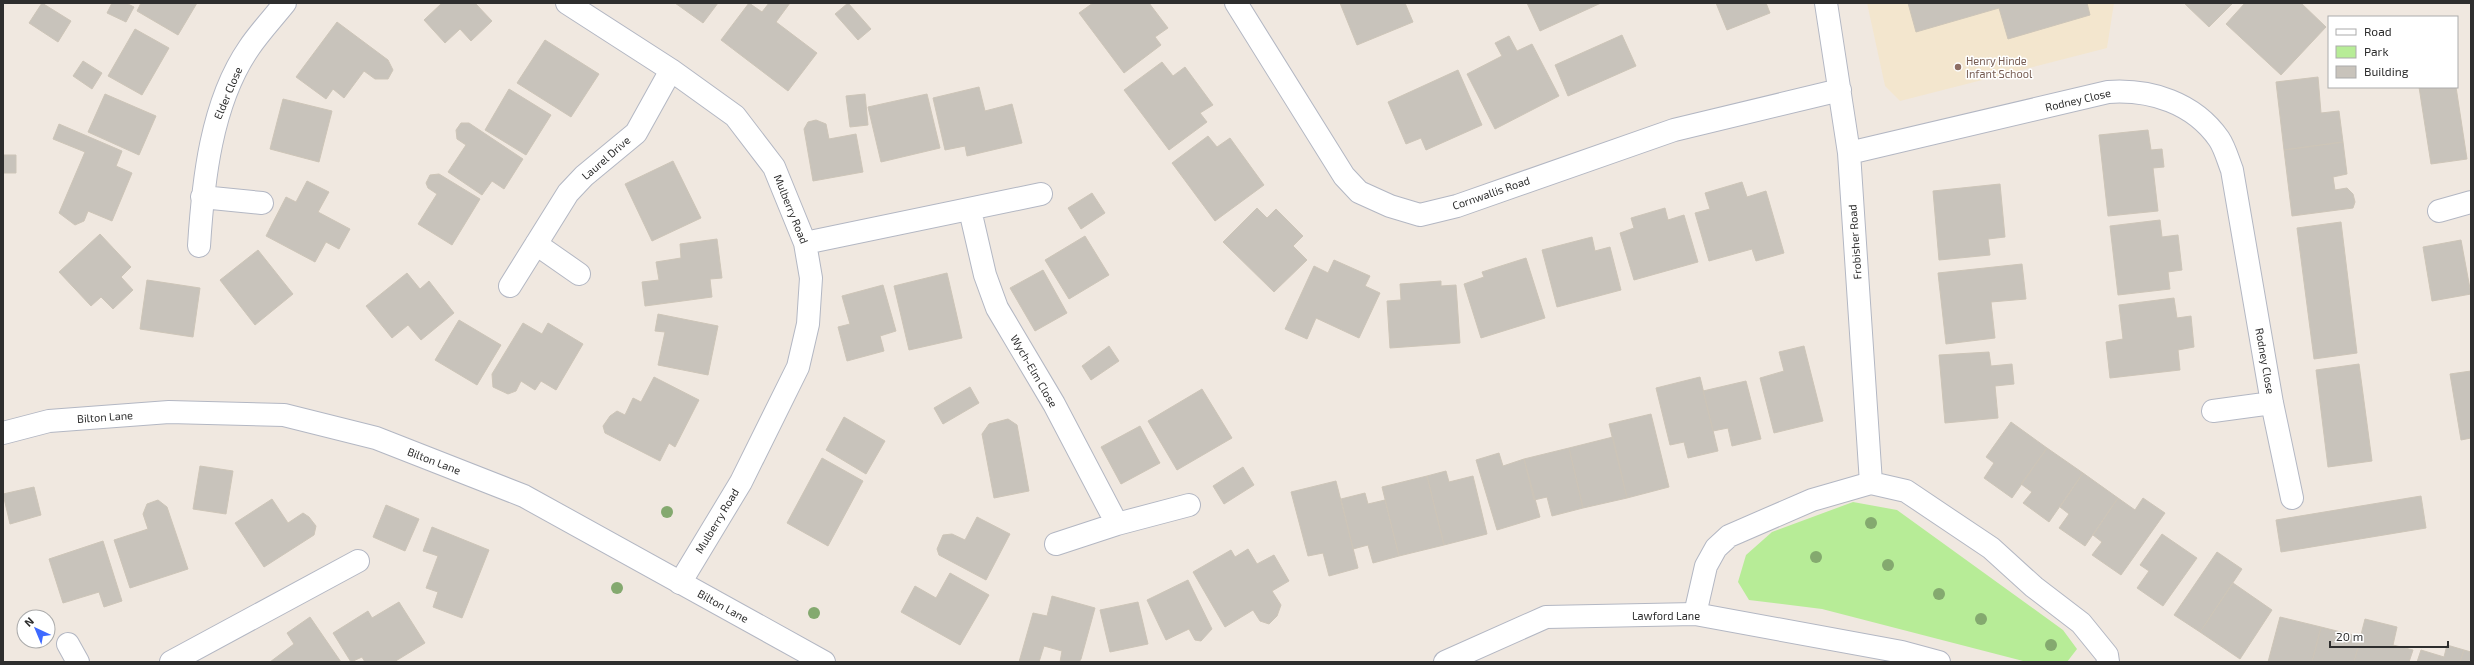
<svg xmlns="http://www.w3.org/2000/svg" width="2474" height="665" viewBox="0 0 2474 665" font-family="'Exo 2',sans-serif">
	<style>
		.education { fill: #f3e6ce }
		.green { fill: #b7ec97 }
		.building { fill: #c8c3bb; stroke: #cdc5b8 }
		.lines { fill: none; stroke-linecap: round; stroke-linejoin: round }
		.lane-casing { stroke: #b3b7c3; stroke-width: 24 }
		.street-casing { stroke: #b3b7c3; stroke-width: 24 }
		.secondary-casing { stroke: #b3b7c3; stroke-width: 24 }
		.lane { stroke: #fff; stroke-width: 22 }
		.street { stroke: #fff; stroke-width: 22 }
		.secondary { stroke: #fff; stroke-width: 22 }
		.tree { fill: #84a96f }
		.education-dot { fill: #8d6e63; stroke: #fff; stroke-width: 1.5 }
		.labels { text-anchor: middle; stroke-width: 3; stroke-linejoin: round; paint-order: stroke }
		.education-label { font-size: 11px; fill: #785e54; stroke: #fff; text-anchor: start }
		.street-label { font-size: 11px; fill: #2e2e2e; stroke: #fff }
	</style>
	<rect width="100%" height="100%" fill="#f0e8e0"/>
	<path class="education" d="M 1867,3 L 2114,3 L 2107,48 L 1900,101 L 1885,86 Z"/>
	<path class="green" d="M 1853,502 L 1897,510 L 2063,630 L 2077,649 L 2067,662 L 2027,662 L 1822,609 L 1749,600 L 1738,582 L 1746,555 L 1772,532 Z"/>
	<path class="building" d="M 42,3 L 71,21 L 58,42 L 29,23 Z
		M 112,3 L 126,3 L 134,7 L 126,22 L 107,13 Z
		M 141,3 L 197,3 L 178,35 L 137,11 Z
		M 442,3 L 475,3 L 492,21 L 471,41 L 460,29 L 445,43 L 424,20 Z
		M 675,3 L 718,3 L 703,23 Z
		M 749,3 L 762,12 L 769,3 L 790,3 L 776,22 L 817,53 L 788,91 L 721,40 Z
		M 848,3 L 871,29 L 858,40 L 835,14 Z
		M 1093,3 L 1149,3 L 1168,28 L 1155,37 L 1161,45 L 1124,73 L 1079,13 Z
		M 1340,3 L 1405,3 L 1413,22 L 1357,45 Z
		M 1527,3 L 1601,3 L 1540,31 Z
		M 1716,3 L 1766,3 L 1770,13 L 1727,30 Z
		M 1908,3 L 2087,3 L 2090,15 L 2008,39 L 1999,8 L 1916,32 Z
		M 2184,3 L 2233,3 L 2209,27 Z
		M 2245,3 L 2301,3 L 2326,27 L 2281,75 L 2226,24 Z
		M 337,22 L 388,60 L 393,70 L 388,79 L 375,79 L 364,71 L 344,98 L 333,89 L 326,99 L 296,77 Z
		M 135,29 L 169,48 L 142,95 L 108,76 Z
		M 1622,35 L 1636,66 L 1568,96 L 1555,65 Z
		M 1509,36 L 1517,51 L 1532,44 L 1559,96 L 1495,129 L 1467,74 L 1502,56 L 1495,43 Z
		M 545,40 L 599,74 L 571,117 L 517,83 Z
		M 83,61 L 102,73 L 92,89 L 73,76 Z
		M 1162,62 L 1173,76 L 1185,67 L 1213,105 L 1200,113 L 1207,122 L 1169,150 L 1124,90 Z
		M 1458,70 L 1482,125 L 1426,150 L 1421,138 L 1406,144 L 1388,102 Z
		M 2318,77 L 2321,113 L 2339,111 L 2343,142 L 2284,150 L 2276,82 Z
		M 979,87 L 985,111 L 1012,104 L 1022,143 L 967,156 L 965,146 L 945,150 L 933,98 Z
		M 2419,87 L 2456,87 L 2467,159 L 2431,164 Z
		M 509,89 L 551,115 L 526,155 L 485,130 Z
		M 105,94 L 156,116 L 139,155 L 88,132 Z
		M 865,94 L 868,125 L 850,127 L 846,96 Z
		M 927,94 L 940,148 L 881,162 L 868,107 Z
		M 283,99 L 332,111 L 319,162 L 270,149 Z
		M 816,120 L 826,124 L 829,139 L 856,134 L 863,172 L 813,181 L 804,129 L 808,122 Z
		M 461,123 L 469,123 L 523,159 L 504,189 L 492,181 L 482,195 L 448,172 L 466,145 L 457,139 L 456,130 Z
		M 59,124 L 122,151 L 116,166 L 132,173 L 112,221 L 88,211 L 84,221 L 75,225 L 59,213 L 85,152 L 53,139 Z
		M 2148,130 L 2151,150 L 2162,149 L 2164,167 L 2153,168 L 2158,211 L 2108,216 L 2099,135 Z
		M 1208,136 L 1217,147 L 1230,138 L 1264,185 L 1215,221 L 1172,163 Z
		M 2343,142 L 2347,174 L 2333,177 L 2335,190 L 2347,188 L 2353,194 L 2355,202 L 2353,208 L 2292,216 L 2284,150 Z
		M 3,155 L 16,155 L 16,173 L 3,173 Z
		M 673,161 L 701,218 L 652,241 L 625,184 Z
		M 439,174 L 480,199 L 452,245 L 418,224 L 437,194 L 428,188 L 426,183 L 430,175 Z
		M 307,181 L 329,192 L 318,212 L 350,229 L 339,249 L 326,242 L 315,262 L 266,236 L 286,197 L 296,202 Z
		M 1742,182 L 1747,197 L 1766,191 L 1784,253 L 1756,261 L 1752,249 L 1709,261 L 1695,213 L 1710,209 L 1705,193 Z
		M 2000,184 L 2005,237 L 1988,239 L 1990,255 L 1939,260 L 1933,191 Z
		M 1092,193 L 1105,213 L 1081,229 L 1068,208 Z
		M 1257,208 L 1267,218 L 1276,209 L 1303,236 L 1293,246 L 1307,260 L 1274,292 L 1223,242 Z
		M 1665,208 L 1668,220 L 1684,215 L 1698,262 L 1634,280 L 1620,233 L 1634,228 L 1631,218 Z
		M 2160,220 L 2162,237 L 2178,235 L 2182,270 L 2168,272 L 2170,289 L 2118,295 L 2110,226 Z
		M 2341,222 L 2357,353 L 2314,359 L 2297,228 Z
		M 100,234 L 131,267 L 121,277 L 133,290 L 113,309 L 101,297 L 91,306 L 59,272 Z
		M 1085,236 L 1109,275 L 1069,299 L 1045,260 Z
		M 1592,237 L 1595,251 L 1610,247 L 1621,290 L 1557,307 L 1542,250 Z
		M 717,239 L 722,278 L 710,279 L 712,297 L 645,306 L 642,282 L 659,280 L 656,262 L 681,258 L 680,244 Z
		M 2461,240 L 2471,294 L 2432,301 L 2423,247 Z
		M 258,250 L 293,294 L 255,325 L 220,280 Z
		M 1526,258 L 1545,318 L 1481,338 L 1464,284 L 1484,277 L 1482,272 Z
		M 1334,260 L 1370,276 L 1365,286 L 1380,293 L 1359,338 L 1316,318 L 1307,339 L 1285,329 L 1314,266 L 1328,273 Z
		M 2022,264 L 2026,299 L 1991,302 L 1995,338 L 1946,344 L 1938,273 Z
		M 1043,270 L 1067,313 L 1035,331 L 1010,288 Z
		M 407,273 L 420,289 L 429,281 L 454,313 L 421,340 L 408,325 L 392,338 L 366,306 Z
		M 947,273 L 962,338 L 909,350 L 894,286 Z
		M 147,280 L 200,288 L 193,337 L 140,329 Z
		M 1441,281 L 1441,286 L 1456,285 L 1460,343 L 1390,348 L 1387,301 L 1401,300 L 1400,284 Z
		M 883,285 L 896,331 L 880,336 L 884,351 L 847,361 L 838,327 L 850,324 L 842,296 Z
		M 2174,298 L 2177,318 L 2191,316 L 2194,347 L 2178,350 L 2180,370 L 2110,378 L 2106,342 L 2123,339 L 2119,305 Z
		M 658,314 L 718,326 L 708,375 L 658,365 L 665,332 L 655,331 Z
		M 459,320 L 501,345 L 477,385 L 435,360 Z
		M 523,323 L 542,334 L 548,323 L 583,344 L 556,390 L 541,381 L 535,390 L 521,381 L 516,391 L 508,394 L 493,387 L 492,374 Z
		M 1109,346 L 1119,361 L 1091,380 L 1082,366 Z
		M 1804,346 L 1823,421 L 1774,433 L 1760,378 L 1784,371 L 1779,352 Z
		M 1989,352 L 1991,366 L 2012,364 L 2014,384 L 1995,386 L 1998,418 L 1945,423 L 1939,355 Z
		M 2359,364 L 2372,461 L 2328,467 L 2316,370 Z
		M 2471,371 L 2471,438 L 2461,440 L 2450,374 Z
		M 654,377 L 699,400 L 675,447 L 669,443 L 660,461 L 605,433 L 603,426 L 610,416 L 617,411 L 625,415 L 633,398 L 641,402 Z
		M 1700,377 L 1718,451 L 1688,458 L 1684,442 L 1670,445 L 1656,388 Z
		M 1746,381 L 1761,439 L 1732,446 L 1728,428 L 1713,431 L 1703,391 Z
		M 970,387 L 979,403 L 943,424 L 934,408 Z
		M 1202,389 L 1232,438 L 1177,470 L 1148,421 Z
		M 1651,414 L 1669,487 L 1627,498 L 1609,424 Z
		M 844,417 L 885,441 L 866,474 L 826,450 Z
		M 1008,419 L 1017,425 L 1029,491 L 994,498 L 982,434 L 989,424 Z
		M 2011,422 L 2047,448 L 2012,498 L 1984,478 L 1994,463 L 1986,457 Z
		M 1140,426 L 1160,463 L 1121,484 L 1101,447 Z
		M 1613,437 L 1627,498 L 1583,508 L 1569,448 Z
		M 1569,448 L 1583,508 L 1552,516 L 1547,497 L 1534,500 L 1524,459 Z
		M 2047,448 L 2083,473 L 2049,522 L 2023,503 L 2032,492 L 2021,484 Z
		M 1499,453 L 1503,466 L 1524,459 L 1540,517 L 1497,530 L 1476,460 Z
		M 822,458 L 863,481 L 828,546 L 787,523 Z
		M 200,466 L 233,471 L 226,514 L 193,509 Z
		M 1243,467 L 1254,485 L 1224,504 L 1213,486 Z
		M 1446,471 L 1449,482 L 1473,476 L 1487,534 L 1444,545 L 1427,476 Z
		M 2083,473 L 2118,498 L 2085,546 L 2059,528 L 2069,514 L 2060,507 Z
		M 1427,476 L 1444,545 L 1399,556 L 1382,487 Z
		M 1336,481 L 1358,568 L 1329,576 L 1323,553 L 1308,556 L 1291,492 Z
		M 34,487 L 41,515 L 10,524 L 3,494 Z
		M 1365,493 L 1368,504 L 1385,500 L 1399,556 L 1373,563 L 1368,545 L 1353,549 L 1341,499 Z
		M 2421,496 L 2426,528 L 2281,552 L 2276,520 Z
		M 2118,498 L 2135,510 L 2143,498 L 2165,513 L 2121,575 L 2092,555 L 2102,542 L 2093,535 Z
		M 272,499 L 288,523 L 303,513 L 309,517 L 316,526 L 314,535 L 264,567 L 235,523 Z
		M 158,500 L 167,507 L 188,569 L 130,588 L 114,540 L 148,529 L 143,514 L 147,504 Z
		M 386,505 L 419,519 L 405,551 L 373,537 Z
		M 977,517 L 1010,534 L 986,580 L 939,555 L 937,549 L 943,535 L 952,534 L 965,540 Z
		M 432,527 L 489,550 L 462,618 L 433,607 L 438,592 L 426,588 L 438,556 L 423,551 Z
		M 2162,534 L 2197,558 L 2163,606 L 2137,588 L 2149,571 L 2140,565 Z
		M 103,541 L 122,601 L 104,607 L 99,592 L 63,603 L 49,559 Z
		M 1248,549 L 1257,564 L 1274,555 L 1289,581 L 1272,591 L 1281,605 L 1277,616 L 1269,624 L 1260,621 L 1253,610 L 1225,627 L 1193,572 L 1231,550 L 1235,557 Z
		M 2217,552 L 2242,569 L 2200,632 L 2174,615 Z
		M 950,573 L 989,595 L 960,645 L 901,612 L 915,586 L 936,598 Z
		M 1188,580 L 1212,629 L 1201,641 L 1195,640 L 1189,629 L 1166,640 L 1147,600 Z
		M 2233,583 L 2272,610 L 2240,659 L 2200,632 Z
		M 1052,596 L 1095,608 L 1081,659 L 1079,662 L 1060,662 L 1062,651 L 1044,646 L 1039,662 L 1019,662 L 1033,613 L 1047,616 Z
		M 399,602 L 425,643 L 394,662 L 365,662 L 362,657 L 351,662 L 333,633 L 368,611 L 372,618 Z
		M 1138,602 L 1148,644 L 1110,652 L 1100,610 Z
		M 310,617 L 341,662 L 270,662 L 294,644 L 287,633 Z
		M 2280,617 L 2321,627 L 2312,662 L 2268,662 Z
		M 2365,619 L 2397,627 L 2393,645 L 2413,650 L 2409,662 L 2354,662 Z
		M 2321,627 L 2361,637 L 2354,662 L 2312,662 Z
		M 2447,645 L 2464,650 L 2460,662 L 2417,662 L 2421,650 L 2444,657 Z
		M 2464,650 L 2471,652 L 2471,662 L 2460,662 Z"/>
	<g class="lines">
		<g class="lane-casing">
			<path id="lane" d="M 171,662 L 358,561"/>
		</g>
		<g class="street-casing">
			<path id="street" d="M 567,3 L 671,70 L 735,116 L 774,167 L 805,243 L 811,278 L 808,324 L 798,367 L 741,482 L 680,583
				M 1236,3 L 1344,176 L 1359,192 L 1390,206 L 1420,215 L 1457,206 L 1674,130 L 1840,90
				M 1826,3 L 1849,153 L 1871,483
				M 1849,153 L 2108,92 C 2151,89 2194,103 2219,139 C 2225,148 2228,160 2232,170 L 2272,403 L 2292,498
				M 202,197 L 262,203
				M 970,210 L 985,275 L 997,308 L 1054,404 L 1117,524
				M 2439,211 L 2471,202
				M 805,243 L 1041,194
				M 536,244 L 579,274
				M 199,246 C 203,182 211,103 249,48 C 259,33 273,18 285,3
				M 510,286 L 568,193 L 584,176 L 636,133 L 671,70
				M 2213,411 L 2272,403
				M 1056,544 L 1117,524 L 1189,505
				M 1695,614 L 1706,566 L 1716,548 L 1729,536 L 1812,500 L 1871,483 L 1906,491 L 1991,548 L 2034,587 L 2081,623 L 2107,655 L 2108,662
				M 68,644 L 78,662"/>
		</g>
		<g class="secondary-casing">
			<path id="secondary" d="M 3,433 L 49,421 L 169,412 L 284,415 L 376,438 L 524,496 L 824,662
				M 1445,662 L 1546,617 L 1695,614 L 1902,652 L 1939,662"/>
		</g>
		<use href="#lane" class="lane"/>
		<use href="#street" class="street"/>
		<use href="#secondary" class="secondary"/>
	</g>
	<g class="tree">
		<circle cx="667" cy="512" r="6"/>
		<circle cx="1871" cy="523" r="6"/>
		<circle cx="1816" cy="557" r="6"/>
		<circle cx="1888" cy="565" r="6"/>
		<circle cx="617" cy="588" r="6"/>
		<circle cx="1939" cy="594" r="6"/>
		<circle cx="814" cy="613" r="6"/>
		<circle cx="1981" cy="619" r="6"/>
		<circle cx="2051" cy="645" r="6"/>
	</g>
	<circle class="education-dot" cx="1958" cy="67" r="4"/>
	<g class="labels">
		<g class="education-label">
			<text x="1966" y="65">Henry Hinde<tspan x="1966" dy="13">Infant School</tspan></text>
		</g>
		<g class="street-label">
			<text transform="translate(228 93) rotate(-67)" y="4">Elder Close</text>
			<text transform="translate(2078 100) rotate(-13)" y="4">Rodney Close</text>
			<text transform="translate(606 158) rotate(-41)" y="4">Laurel Drive</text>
			<text transform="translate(1491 193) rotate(-19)" y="4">Cornwallis Road</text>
			<text transform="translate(791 209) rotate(68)" y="4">Mulberry Road</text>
			<text transform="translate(1855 242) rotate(-94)" y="4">Frobisher Road</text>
			<text transform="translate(2265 361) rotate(80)" y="4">Rodney Close</text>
			<text transform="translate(1034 371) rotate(60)" y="4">Wych-Elm Close</text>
			<text transform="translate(105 417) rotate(-4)" y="4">Bilton Lane</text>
			<text transform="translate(434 461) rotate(21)" y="4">Bilton Lane</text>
			<text transform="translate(717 521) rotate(-59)" y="4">Mulberry Road</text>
			<text transform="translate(723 606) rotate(29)" y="4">Bilton Lane</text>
			<text x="1666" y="620">Lawford Lane</text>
		</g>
	</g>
	<rect width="2474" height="665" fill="none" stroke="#2e2e2e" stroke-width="8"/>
	<rect x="2328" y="16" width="130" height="72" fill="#ffffff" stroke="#ababab"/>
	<rect x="2336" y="29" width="20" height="6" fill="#ffffff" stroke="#ababab"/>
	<text x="2364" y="36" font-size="12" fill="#2e2e2e">Road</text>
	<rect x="2336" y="46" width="20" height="12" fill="#b7ec97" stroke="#ababab"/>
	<text x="2364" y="56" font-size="12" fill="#2e2e2e">Park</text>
	<rect x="2336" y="66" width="20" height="12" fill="#c8c3bb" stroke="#ababab"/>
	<text x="2364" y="76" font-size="12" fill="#2e2e2e">Building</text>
	<g transform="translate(36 629) rotate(316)"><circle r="19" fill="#ffffff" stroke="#ababab"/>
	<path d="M0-3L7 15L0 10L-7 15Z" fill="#3e69ff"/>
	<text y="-6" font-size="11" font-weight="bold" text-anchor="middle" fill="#2e2e2e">N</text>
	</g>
	<path d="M2330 641v6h118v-6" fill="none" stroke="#2e2e2e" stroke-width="2"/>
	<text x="2336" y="641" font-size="12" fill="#2e2e2e" stroke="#ffffff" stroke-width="3" paint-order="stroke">20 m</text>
</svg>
